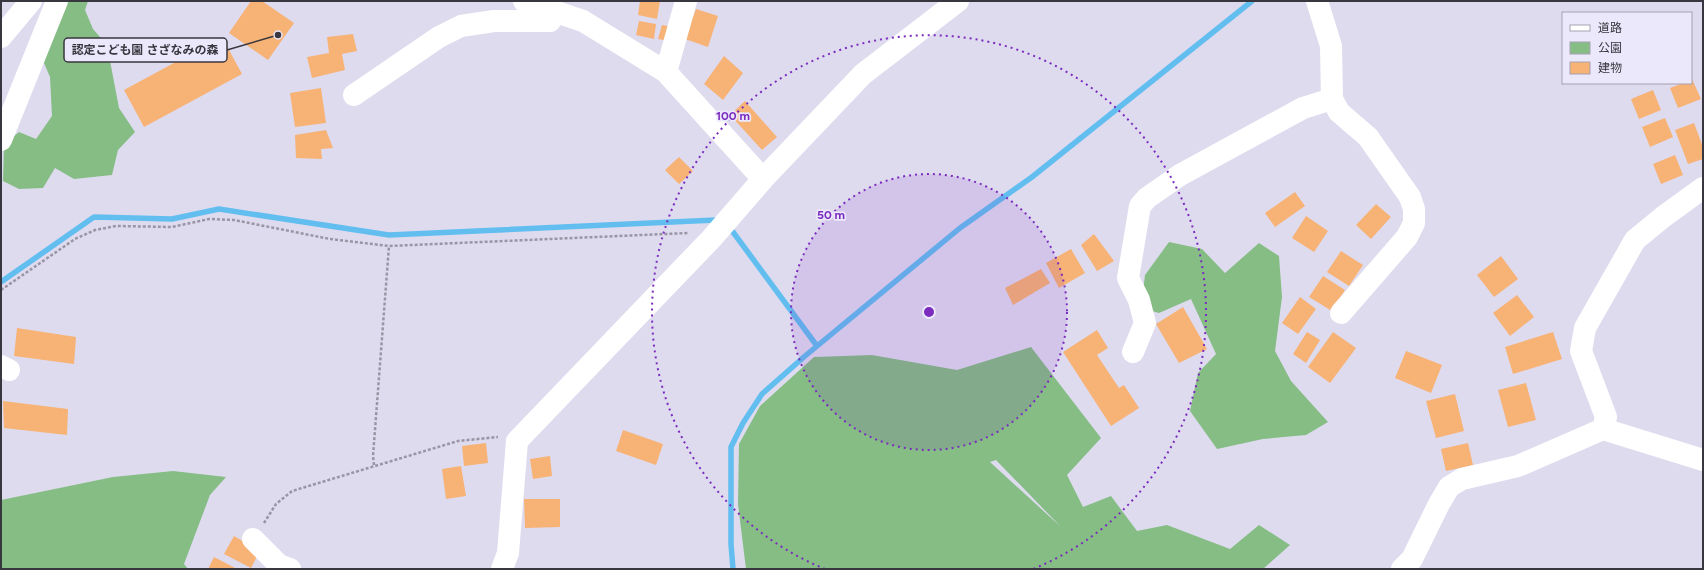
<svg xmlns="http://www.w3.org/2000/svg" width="1704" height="570" viewBox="0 0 1704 570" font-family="Figtree,'Noto Sans JP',sans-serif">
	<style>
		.green { fill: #85bd85; fill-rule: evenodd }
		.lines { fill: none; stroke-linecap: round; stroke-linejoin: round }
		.stream { stroke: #63bef0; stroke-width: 5.5 }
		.building { fill: #f7b275 }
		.path { stroke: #9995a4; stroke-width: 2.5; stroke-dasharray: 3 2; stroke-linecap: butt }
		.minor { stroke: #fff; stroke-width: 22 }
		.ring { fill: none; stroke: #7b2cbf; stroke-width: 2; stroke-dasharray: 2 4 }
		.centre { fill: #7b2cbf; stroke: #ece8fc; stroke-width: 2 }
		.ring-label { font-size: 12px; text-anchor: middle; font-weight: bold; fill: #7b2cbf; stroke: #ece8fc; stroke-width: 3.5; stroke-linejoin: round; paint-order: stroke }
		.leader { fill: none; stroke: #38363e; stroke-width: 1.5 }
		.callout-dot { fill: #38363e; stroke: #ece8fc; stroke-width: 1.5 }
		.callout { fill: #ece8fc; stroke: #38363e; stroke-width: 1.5 }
		.callout-label { font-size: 12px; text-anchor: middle; font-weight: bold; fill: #38363e }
	</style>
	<rect width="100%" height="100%" fill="#dfdbef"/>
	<path class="green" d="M 58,1 L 88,1 L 85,10 L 93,29 L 107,45 L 119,108 L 135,132 L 118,150 L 112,175 L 74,179 L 55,168 L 43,188 L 19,189 L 3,181 L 4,144 L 19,132 L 36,139 L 52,116 L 50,77 L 41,56 Z
		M 1169,242 L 1202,249 L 1225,273 L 1259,243 L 1279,256 L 1282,297 L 1275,351 L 1291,381 L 1328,422 L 1306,435 L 1263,439 L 1217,449 L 1190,411 L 1198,373 L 1216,354 L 1191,299 L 1159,313 L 1141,308 L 1145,275 Z
		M 1031,347 L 1101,438 L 1067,475 L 1083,507 L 1111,496 L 1137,531 L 1167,525 L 1230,549 L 1259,525 L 1290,545 L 1263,569 L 746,569 L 738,504 L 739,444 L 760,406 L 814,357 L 872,355 L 957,370 ZM 996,460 L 1061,527 L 990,462 Z
		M 173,471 L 226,477 L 210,495 L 184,564 L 188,569 L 1,569 L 1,500 L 113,477 Z"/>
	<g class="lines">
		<path class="stream" d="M 733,232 L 817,346
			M 1,282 L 94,217 L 172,219 L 219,209 L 389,235 L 716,220
			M 733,569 L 731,544 L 731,447 L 743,423 L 762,394 L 805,356 L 960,228 L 1032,177 L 1252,1"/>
	</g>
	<path class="building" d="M 251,1 L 262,1 L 294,23 L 268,60 L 229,33 Z
		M 640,1 L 660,1 L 657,19 L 638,15 Z
		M 696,9 L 718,16 L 708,47 L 685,39 Z
		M 639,21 L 656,24 L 654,39 L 636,35 Z
		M 662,25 L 672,27 L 669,41 L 658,39 Z
		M 353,34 L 357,51 L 342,54 L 345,70 L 312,78 L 307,57 L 329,53 L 327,37 Z
		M 222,37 L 242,74 L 144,127 L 124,90 Z
		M 724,56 L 743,73 L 723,100 L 704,84 Z
		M 1692,79 L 1701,99 L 1678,108 L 1670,88 L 1683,83 L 1691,83 Z
		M 321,88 L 326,123 L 295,127 L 290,93 Z
		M 1653,90 L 1661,110 L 1639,119 L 1631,99 Z
		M 745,101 L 777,137 L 762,150 L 730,115 Z
		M 1665,118 L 1673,137 L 1650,147 L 1642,127 Z
		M 1694,123 L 1703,147 L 1703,159 L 1688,164 L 1675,130 Z
		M 326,130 L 333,148 L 321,149 L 322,159 L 296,158 L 295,135 Z
		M 1675,155 L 1683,175 L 1661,184 L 1653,164 Z
		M 679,157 L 693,171 L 679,184 L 665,170 Z
		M 1295,192 L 1305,206 L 1275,227 L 1265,213 Z
		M 1376,204 L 1391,217 L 1371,239 L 1356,225 Z
		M 1306,216 L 1328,231 L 1314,252 L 1292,238 Z
		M 1094,234 L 1114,261 L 1097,271 L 1081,245 Z
		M 1071,249 L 1085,273 L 1059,288 L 1046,263 Z
		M 1341,251 L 1363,265 L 1349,286 L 1327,272 Z
		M 1501,256 L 1518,279 L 1494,297 L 1477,275 Z
		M 1041,269 L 1050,283 L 1013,305 L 1005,288 Z
		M 1323,276 L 1345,290 L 1332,311 L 1309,297 Z
		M 1517,295 L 1534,317 L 1510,336 L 1493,313 Z
		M 1300,297 L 1316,309 L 1298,334 L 1282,323 Z
		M 1183,307 L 1207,349 L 1179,363 L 1156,324 Z
		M 17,328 L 76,337 L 74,364 L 14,356 Z
		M 1097,330 L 1108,348 L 1097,355 L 1119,388 L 1124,385 L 1139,408 L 1111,426 L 1063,352 Z
		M 1307,332 L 1320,340 L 1306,363 L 1293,354 Z
		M 1333,332 L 1356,348 L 1330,383 L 1308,367 Z
		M 1553,332 L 1562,359 L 1513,374 L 1505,347 Z
		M 1406,351 L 1442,365 L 1431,393 L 1395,378 Z
		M 1526,383 L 1536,420 L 1508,427 L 1498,390 Z
		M 1455,394 L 1464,431 L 1436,438 L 1426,401 Z
		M 3,401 L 68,409 L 67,435 L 4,428 Z
		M 623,430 L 663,444 L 656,465 L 616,451 Z
		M 486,443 L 488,463 L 464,466 L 462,446 Z
		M 1468,443 L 1473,465 L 1446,471 L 1441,449 Z
		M 550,456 L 552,476 L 533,479 L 530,459 Z
		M 461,466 L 466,496 L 446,499 L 442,469 Z
		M 524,499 L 560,499 L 560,527 L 525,528 Z
		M 234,536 L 260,551 L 251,568 L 224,554 Z
		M 214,557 L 237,569 L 208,569 Z"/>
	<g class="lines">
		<path class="path" d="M 1,290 L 75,239 L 95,230 L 116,226 L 172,227 L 209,219 L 234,220 L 330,239 L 389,246 L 688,233
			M 374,465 L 373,456 L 389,246
			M 264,523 L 276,504 L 292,491 L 458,441 L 498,437"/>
		<path class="minor" d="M 524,1 L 583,21 L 666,72 L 763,179
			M 1317,1 L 1331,46 L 1332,99 L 1339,112 L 1368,137 L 1410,197 L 1414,209 L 1414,223 L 1407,237 L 1341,313
			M 1,37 L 31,1
			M 666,72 L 686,1
			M 354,95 L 439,37 L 461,26 L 494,21 L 550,21 L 554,12
			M 1,140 L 57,1
			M 1133,352 L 1145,323 L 1139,300 L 1128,278 L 1140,206 L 1147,198 L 1180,175 L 1303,108 L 1332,99
			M 1,366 L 9,370
			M 1603,429 L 1606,417 L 1581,351 L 1585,328 L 1635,240 L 1663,217 L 1703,188
			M 253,539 L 279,565 L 290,569
			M 502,569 L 508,553 L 517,441 L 712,238 L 763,179 L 863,74 L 958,1
			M 1402,569 L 1412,559 L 1439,504 L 1449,487 L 1462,479 L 1518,466 L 1603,429 L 1703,460"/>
	</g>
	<circle cx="929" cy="312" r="138" fill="#7b2cbf" fill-opacity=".12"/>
	<g class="ring">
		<circle cx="929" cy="312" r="138"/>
		<path d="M825 569A277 277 0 1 1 1033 569"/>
	</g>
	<circle cx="929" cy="312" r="6" class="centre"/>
	<g class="ring-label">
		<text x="733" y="120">100 m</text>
		<text x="831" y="219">50 m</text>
	</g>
	<path class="leader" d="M278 35L227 50"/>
	<circle class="callout-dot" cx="278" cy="35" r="4"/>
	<rect class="callout" x="64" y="38" width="163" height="24" rx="4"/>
	<g class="callout-label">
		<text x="145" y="54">認定こども園 さざなみの森</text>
	</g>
	<rect width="1704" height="570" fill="none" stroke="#38363e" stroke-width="4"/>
	<rect x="1562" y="12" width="130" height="72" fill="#ece8fc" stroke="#a4a1b0"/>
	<rect x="1570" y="25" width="20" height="6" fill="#ffffff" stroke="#a4a1b0"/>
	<text x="1598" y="32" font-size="12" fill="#38363e">道路</text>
	<rect x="1570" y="42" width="20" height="12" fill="#85bd85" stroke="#a4a1b0"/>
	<text x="1598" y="52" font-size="12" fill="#38363e">公園</text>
	<rect x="1570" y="62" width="20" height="12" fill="#f7b275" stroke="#a4a1b0"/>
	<text x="1598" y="72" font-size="12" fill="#38363e">建物</text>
</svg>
